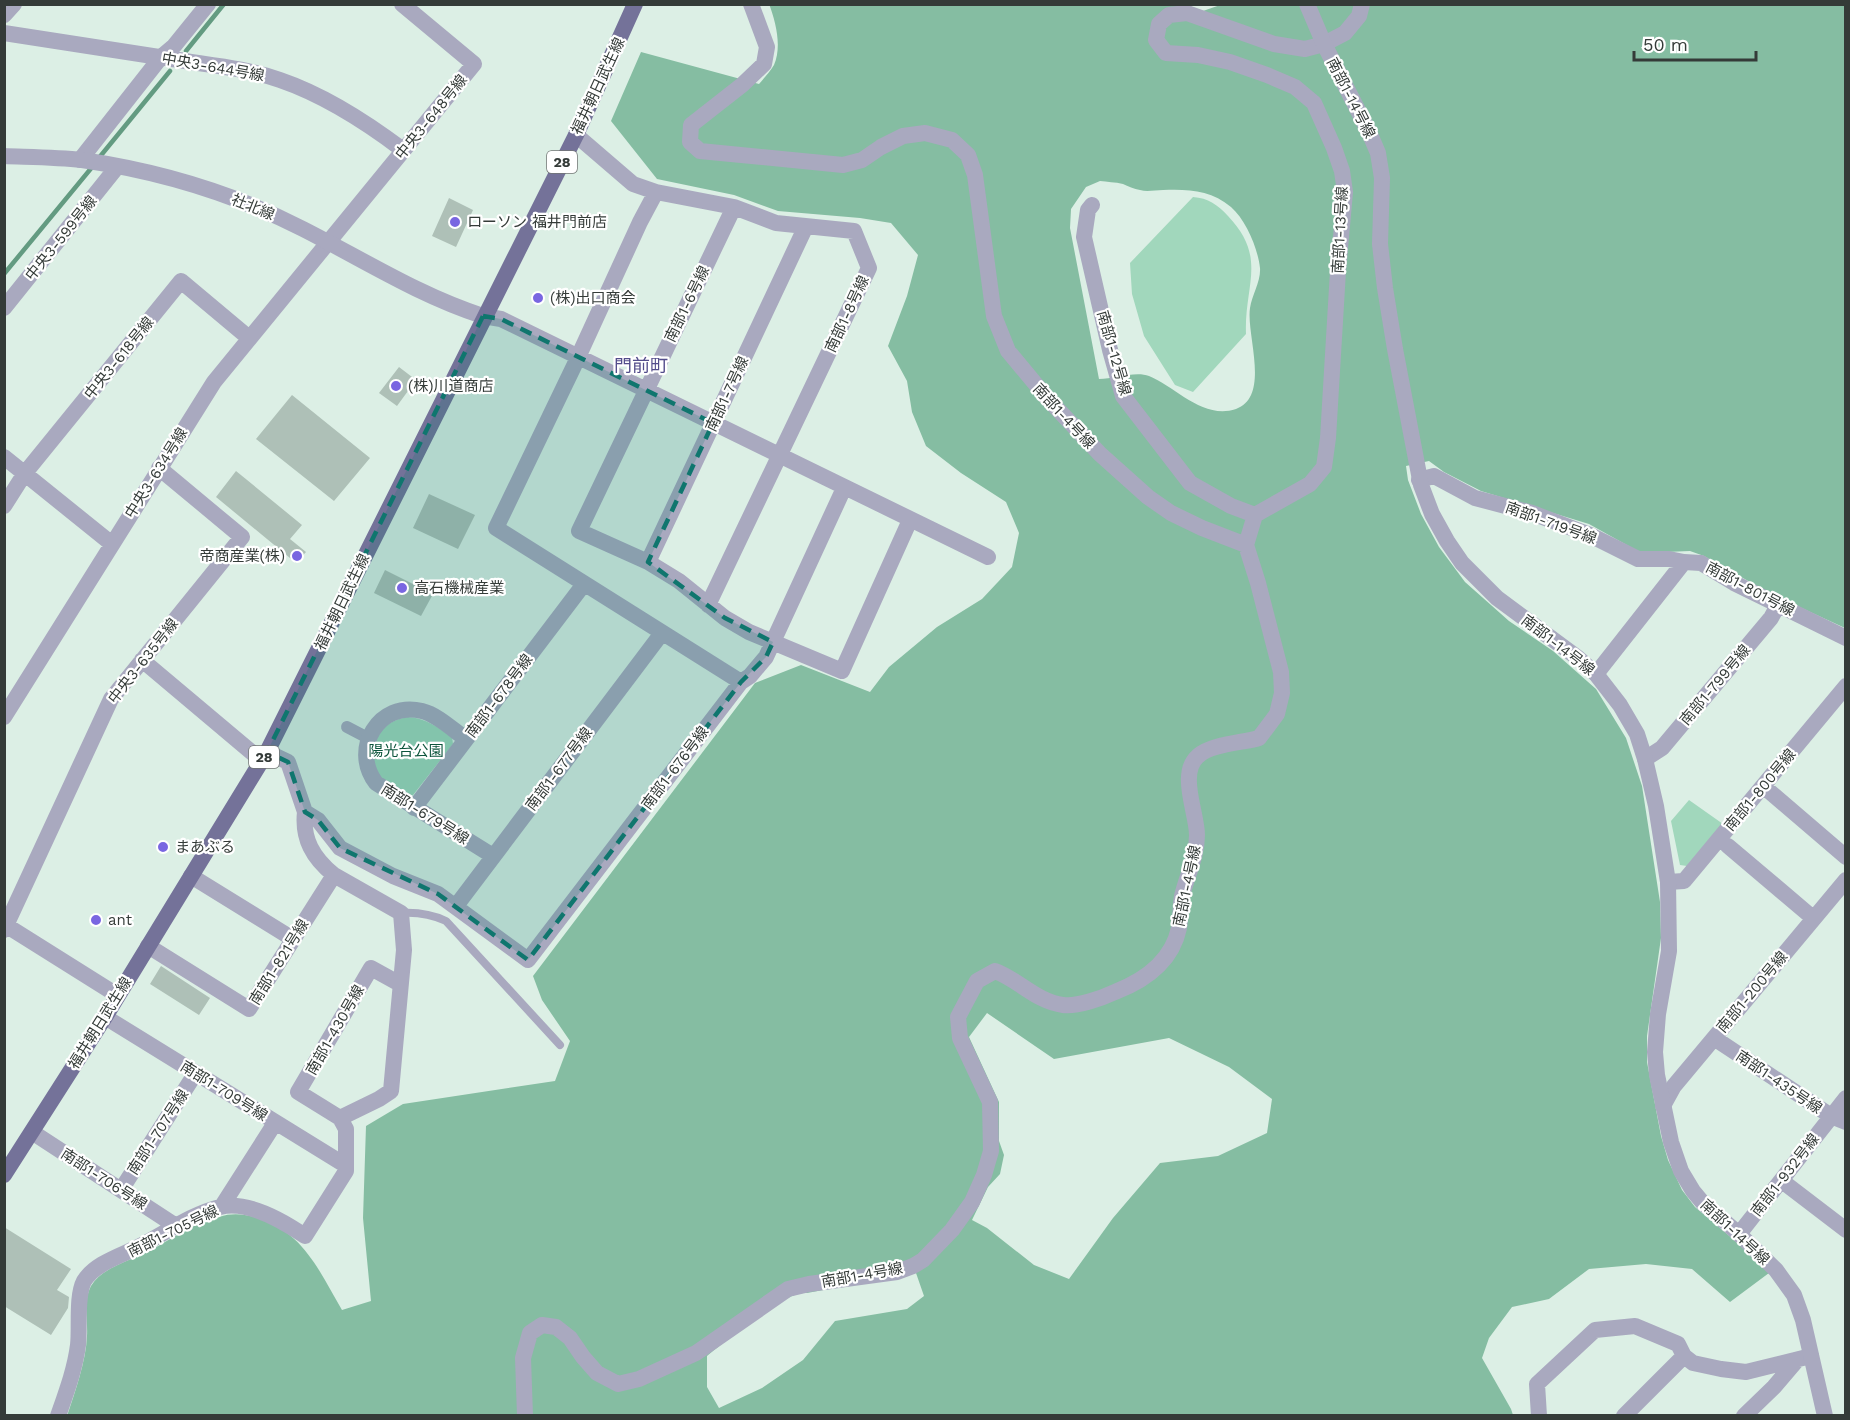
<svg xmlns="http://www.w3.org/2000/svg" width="1850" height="1420" viewBox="0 0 1850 1420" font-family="'Work Sans','Noto Sans JP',sans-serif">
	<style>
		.green { fill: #a1d7bc }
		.forest { fill: #85bda2; fill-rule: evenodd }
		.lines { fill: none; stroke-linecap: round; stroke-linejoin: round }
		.stream { stroke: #639b81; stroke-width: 4.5 }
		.building { fill: #aec0b7 }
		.service { stroke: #a9a9bf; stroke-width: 8 }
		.pedestrian { stroke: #a9a9bf; stroke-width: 12 }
		.minor { stroke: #a9a9bf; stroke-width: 16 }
		.tertiary { stroke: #a9a9bf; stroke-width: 16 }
		.primary { stroke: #747299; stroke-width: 16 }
		.marked { fill: #0f766e; fill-opacity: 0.2; stroke: #0f766e; stroke-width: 4.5; stroke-dasharray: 12 8; stroke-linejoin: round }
		.poi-dot { fill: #7966e1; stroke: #fff; stroke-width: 2 }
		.labels { text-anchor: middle; stroke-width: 4.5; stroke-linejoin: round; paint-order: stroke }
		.shield { fill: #fff; stroke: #717674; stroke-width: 1.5 }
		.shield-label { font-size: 14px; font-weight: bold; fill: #343b38 }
		.street-label { font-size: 15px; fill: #343b38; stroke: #fff }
		.poi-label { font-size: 15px; fill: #343b38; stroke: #fff; text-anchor: start }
		.park-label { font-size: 15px; fill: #0d553c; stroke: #fff }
		.quarter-label { font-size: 18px; fill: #534d8b; stroke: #fff }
	</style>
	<rect width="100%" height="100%" fill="#dcefe5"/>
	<path class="green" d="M 1193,197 C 1208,198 1218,205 1228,216 C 1268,258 1244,285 1246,334 L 1193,392 L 1175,385 L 1144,336 L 1132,294 L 1130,263 Z
		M 408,717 C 426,718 437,727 452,737 L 453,744 L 413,795 L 406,796 C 398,791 385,785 379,777 C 374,771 374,766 373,759 C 371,736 386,720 408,717 Z
		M 1689,800 L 1723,824 L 1687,866 L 1680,865 L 1671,821 Z"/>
	<path class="forest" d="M 769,4 L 1184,4 L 1203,11 L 1223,4 L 1845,5 L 1845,628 L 1773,595 L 1704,556 L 1690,551 L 1641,553 L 1589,524 L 1481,491 L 1444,472 L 1429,461 L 1406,466 L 1408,480 L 1421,514 L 1439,547 L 1465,582 L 1509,621 L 1553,651 L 1596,689 L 1626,738 L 1642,786 L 1660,902 L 1661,938 L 1647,1036 L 1647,1062 L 1661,1136 L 1668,1160 L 1682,1190 L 1695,1207 L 1746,1250 L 1769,1273 L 1730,1302 L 1692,1269 L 1646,1264 L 1589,1269 L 1549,1299 L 1512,1307 L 1489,1338 L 1482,1358 L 1511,1409 L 1513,1415 L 67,1416 C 75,1392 86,1361 87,1336 C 88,1320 83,1301 91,1286 C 103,1266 134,1260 153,1249 C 174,1237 195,1223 219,1217 C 232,1213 242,1214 254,1217 C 303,1230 319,1271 342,1310 L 371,1301 L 363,1218 L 366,1126 L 403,1104 L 555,1081 L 570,1041 L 542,1000 L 533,976 L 755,683 L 801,665 L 870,692 L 889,667 L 937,627 L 982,599 L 1012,567 L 1019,533 L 1006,502 L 961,473 L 926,446 L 912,412 L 907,381 L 888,346 L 907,296 L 918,255 L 891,223 L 860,218 L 778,211 L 734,195 L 657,179 L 611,121 L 641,52 L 759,84 C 764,78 770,72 774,65 C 782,47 776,22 769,4 ZM 1100,181 C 1107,182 1115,182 1123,184 C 1128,186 1134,189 1140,190 C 1147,192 1155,190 1163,190 C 1188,189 1211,190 1231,207 C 1246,220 1258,249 1260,268 C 1261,281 1252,295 1250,308 C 1246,335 1271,396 1236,409 C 1203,420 1176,387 1149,376 C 1135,371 1114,379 1099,379 L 1070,228 L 1071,209 L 1086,187 ZM 987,1013 L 1054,1059 L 1169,1038 L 1229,1067 L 1272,1099 L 1267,1133 L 1218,1156 L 1160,1163 L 1113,1218 L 1069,1279 L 1034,1265 L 987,1228 L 972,1220 L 988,1187 L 1000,1174 L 1004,1155 L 999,1141 L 999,1102 L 969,1037 ZM 916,1273 L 924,1296 L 907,1309 L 835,1321 L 803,1360 L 762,1388 L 719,1408 L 707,1387 L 707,1356 C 726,1341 786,1290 807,1293 Z"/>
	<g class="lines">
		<path class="stream" d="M 186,51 L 224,4
			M 98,159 L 170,71
			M 4,274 L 93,166"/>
	</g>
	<path class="building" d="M 449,198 L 473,210 L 456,247 L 432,236 Z
		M 399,367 L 416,380 L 397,406 L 379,393 Z
		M 292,395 L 370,458 L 334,501 L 256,439 Z
		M 236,471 L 302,525 L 290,539 L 306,552 L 296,563 L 216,497 Z
		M 429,494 L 475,515 L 458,549 L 413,528 Z
		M 385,570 L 433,594 L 421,616 L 374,593 Z
		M 161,966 L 210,998 L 199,1015 L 150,984 Z
		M 4,1227 L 71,1269 L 57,1290 L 69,1297 L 68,1308 L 51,1335 L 4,1306 Z"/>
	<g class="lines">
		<path class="service" d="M 401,913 C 417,912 431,914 446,921 L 560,1045"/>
		<path class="pedestrian" d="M 347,727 L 368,738"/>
		<path class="minor" d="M 751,4 L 767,47 L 764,64 L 742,85 L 691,125 L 690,142 L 700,151 L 843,165 L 862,160 L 881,147 L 903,136 L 925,133 L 952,140 L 968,155 L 975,175 L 994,316 L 1008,351 L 1048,399 L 1100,454 L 1148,497 L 1171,513 L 1202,528 L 1246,545
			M 4,15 L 14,4
			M 4,33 C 60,42 116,50 172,59 C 208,65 246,68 280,80 C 324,95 366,122 403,150
			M 576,135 L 633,184 L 656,192 L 734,207 L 776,223 L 854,231 L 869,268 L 708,605
			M 80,160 L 161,57 L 174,46 L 208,4
			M 1092,205 L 1088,210 L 1084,237 L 1110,350 L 1123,396 L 1190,483 L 1231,506 L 1255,515
			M 734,207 L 579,531 L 648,562 L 679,581 L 725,618 L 749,632 L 842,671 L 910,520
			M 483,316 L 501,319 L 988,557
			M 4,457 L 112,544
			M 1419,480 L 1434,476 L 1475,498 L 1532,513 L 1590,535 L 1638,559 L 1669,559 L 1684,562
			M 4,506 L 25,473 L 181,281 L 249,338
			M 1246,545 L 1255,515 L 1310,484 L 1324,467 L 1328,438 L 1338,271 L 1345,192 L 1342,171 L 1334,148 L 1314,103 L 1295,87 L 1267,75 L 1230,62 L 1198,55 L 1166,53 L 1156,40 L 1159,24 L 1169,15 L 1187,13 L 1274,44 L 1305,49 L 1324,44 L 1345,33 L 1359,16 L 1362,4
			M 648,562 L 806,226
			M 142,660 L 262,761
			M 1596,674 L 1684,562 L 1701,563 L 1734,583 L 1846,638
			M 741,682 L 750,676 L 766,657 L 844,488
			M 4,717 L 214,382 L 474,64 L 402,4
			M 466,739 C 453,730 438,715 422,711 C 379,700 350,749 376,783 L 493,856
			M 267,752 L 288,762 L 305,812 L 318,820 L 340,848 L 393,876 L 438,894 L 528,960 L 741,682 L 496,528 L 574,366 L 640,222 L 656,192
			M 1645,759 L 1662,748 L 1771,618 L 1778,605
			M 1763,786 L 1846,857
			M 414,808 L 584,584
			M 305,812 C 302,839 313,858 334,875 L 401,913 L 404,950 L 391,1091 L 379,1099 L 340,1118
			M 1728,846 L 1813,918
			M 191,876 L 293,939
			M 1668,882 L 1684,881 L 1846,686
			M 456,906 L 662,633
			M 4,924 L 117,995
			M 4,930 L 111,699 L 242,537 L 159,468
			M 148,946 L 249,1009 L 334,875
			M 105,1017 L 345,1165
			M 1714,1038 L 1831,1116 L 1846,1122
			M 1663,1106 L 1674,1086 L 1846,880
			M 340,1118 L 298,1092 L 371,968 L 400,984
			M 32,1132 L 176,1226
			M 1782,1181 L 1846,1230
			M 121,1190 L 195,1074
			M 222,1206 L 275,1123
			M 1739,1234 L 1846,1098
			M 58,1416 C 66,1393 75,1369 78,1345 C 80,1328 76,1296 84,1281 C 96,1262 124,1255 142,1245 C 167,1232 192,1214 220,1207 C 248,1200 283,1221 305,1236 L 346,1171 L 346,1129 L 340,1118
			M 525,1416 L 523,1358 L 530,1333 L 542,1325 L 556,1327 L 570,1338 L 583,1357 L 597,1373 L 618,1384 L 639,1379 L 696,1353 L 788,1289 L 809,1284 L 897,1272 L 913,1266 L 923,1260 L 952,1230 L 972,1202 L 984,1175 L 991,1151 L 990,1102 L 960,1038 L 958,1017 L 977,981 L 995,971 C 1019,980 1037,1002 1063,1005 C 1077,1007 1102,998 1115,992 C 1146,980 1172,961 1179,928 C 1181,917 1180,906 1182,896 C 1187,875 1197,857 1197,835 C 1197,813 1178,773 1198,756 C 1211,744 1242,743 1259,738 L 1277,714 L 1282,693 L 1281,672 L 1258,583 L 1246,545
			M 1539,1416 L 1537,1384 L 1595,1330 L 1635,1326 L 1678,1344 L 1684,1356 L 1693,1363 L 1721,1369 L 1746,1372 L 1811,1356
			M 1624,1416 L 1684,1356
			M 1744,1416 L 1774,1387 L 1797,1360"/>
		<path class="tertiary" d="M 1307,4 L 1324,44 L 1369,132 L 1378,153 L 1382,178 L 1380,244 L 1385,288 L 1395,349 L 1421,485 L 1432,514 L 1447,541 L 1462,563 L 1497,598 L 1578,658 L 1596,674 L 1620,705 L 1637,734 L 1645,759 L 1656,806 L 1668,882 L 1669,951 L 1658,1014 L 1655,1052 L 1657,1075 L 1671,1142 L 1681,1171 L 1693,1191 L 1703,1203 L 1739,1234 L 1776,1270 L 1794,1295 L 1803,1320 L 1825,1416
			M 4,156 C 30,157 57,157 82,160 C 158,171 235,194 303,229 C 362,259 420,296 483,316
			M 4,308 L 117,167"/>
		<path class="primary" d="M 4,1175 L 105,1017 L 267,752 L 576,135 L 635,4"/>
	</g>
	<path class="marked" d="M 483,316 L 501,319 L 713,423 L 648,562 L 725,618 L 773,642 L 766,657 L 741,682 L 528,960 L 438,894 L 340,848 L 318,820 L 305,812 L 288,762 L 267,752 Z"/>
	<g class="poi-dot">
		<circle cx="455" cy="222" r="6"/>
		<circle cx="538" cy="298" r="6"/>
		<circle cx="396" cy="386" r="6"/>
		<circle cx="297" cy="556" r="6"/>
		<circle cx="402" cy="588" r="6"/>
		<circle cx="163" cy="847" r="6"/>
		<circle cx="96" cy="920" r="6"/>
	</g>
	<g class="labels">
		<g class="shield">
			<rect x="547" y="151" width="30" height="22" rx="4.5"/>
			<rect x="249" y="746" width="30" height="22" rx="4.5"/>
		</g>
		<g class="shield-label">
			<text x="562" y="167">28</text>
			<text x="264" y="762">28</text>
		</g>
		<g class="street-label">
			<text transform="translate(213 67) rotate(10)" y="5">中央3-644号線</text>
			<text transform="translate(598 86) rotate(-65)" y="5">福井朝日武生線</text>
			<text transform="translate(1351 98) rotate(63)" y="5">南部1-14号線</text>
			<text transform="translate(431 117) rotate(-51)" y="5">中央3-648号線</text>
			<text transform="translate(253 207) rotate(22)" y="5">社北線</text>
			<text transform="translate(1340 230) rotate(-87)" y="5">南部1-13号線</text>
			<text transform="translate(61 238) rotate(-51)" y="5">中央3-599号線</text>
			<text transform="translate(687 304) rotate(-64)" y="5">南部1-6号線</text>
			<text transform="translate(847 314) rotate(-65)" y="5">南部1-8号線</text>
			<text transform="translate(1114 353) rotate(74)" y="5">南部1-12号線</text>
			<text transform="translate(119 358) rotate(-51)" y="5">中央3-618号線</text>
			<text transform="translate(727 394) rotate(-65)" y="5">南部1-7号線</text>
			<text transform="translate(1064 416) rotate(47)" y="5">南部1-4号線</text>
			<text transform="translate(156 473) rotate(-58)" y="5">中央3-634号線</text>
			<text transform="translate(1551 523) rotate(20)" y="5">南部1-719号線</text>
			<text transform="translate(1750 589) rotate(28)" y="5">南部1-801号線</text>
			<text transform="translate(342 602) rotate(-64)" y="5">福井朝日武生線</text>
			<text transform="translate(1558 645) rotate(38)" y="5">南部1-14号線</text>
			<text transform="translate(143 661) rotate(-52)" y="5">中央3-635号線</text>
			<text transform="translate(1715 685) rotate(-50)" y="5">南部1-799号線</text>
			<text transform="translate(499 696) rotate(-53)" y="5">南部1-678号線</text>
			<text transform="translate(675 768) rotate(-53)" y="5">南部1-676号線</text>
			<text transform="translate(559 769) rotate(-53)" y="5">南部1-677号線</text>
			<text transform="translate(1760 790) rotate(-50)" y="5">南部1-800号線</text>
			<text transform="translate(425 814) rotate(32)" y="5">南部1-679号線</text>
			<text transform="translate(1187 886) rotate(-78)" y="5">南部1-4号線</text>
			<text transform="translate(279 962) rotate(-58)" y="5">南部1-821号線</text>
			<text transform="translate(1752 992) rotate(-50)" y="5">南部1-200号線</text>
			<text transform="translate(100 1023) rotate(-58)" y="5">福井朝日武生線</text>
			<text transform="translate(335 1030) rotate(-60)" y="5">南部1-430号線</text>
			<text transform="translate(1779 1082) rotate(34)" y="5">南部1-435号線</text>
			<text transform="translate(224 1091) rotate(32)" y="5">南部1-709号線</text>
			<text transform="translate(158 1132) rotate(-57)" y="5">南部1-707号線</text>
			<text transform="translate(1785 1175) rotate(-52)" y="5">南部1-932号線</text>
			<text transform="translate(104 1179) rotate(33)" y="5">南部1-706号線</text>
			<text transform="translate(173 1231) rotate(-26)" y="5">南部1-705号線</text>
			<text transform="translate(1735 1232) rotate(43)" y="5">南部1-14号線</text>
			<text transform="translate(862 1275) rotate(-10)" y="5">南部1-4号線</text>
		</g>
		<g class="poi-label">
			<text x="467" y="227">ローソン 福井門前店</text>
			<text x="550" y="303">(株)出口商会</text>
			<text x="408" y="391">(株)川道商店</text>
			<text x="285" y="561" text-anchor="end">帝商産業(株)</text>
			<text x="414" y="593">高石機械産業</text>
			<text x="175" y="852">まあぶる</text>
			<text x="108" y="925">ant</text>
		</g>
		<g class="park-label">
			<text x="406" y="756">陽光台公園</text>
		</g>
		<g class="quarter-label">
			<text x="641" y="372">門前町</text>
		</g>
	</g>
	<rect width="1850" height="1420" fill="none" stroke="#343b38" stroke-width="12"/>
	<path d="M1634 51v9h122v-9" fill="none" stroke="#343b38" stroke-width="3"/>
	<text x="1643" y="51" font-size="18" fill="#343b38" stroke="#ffffff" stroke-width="4.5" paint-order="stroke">50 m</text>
</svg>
